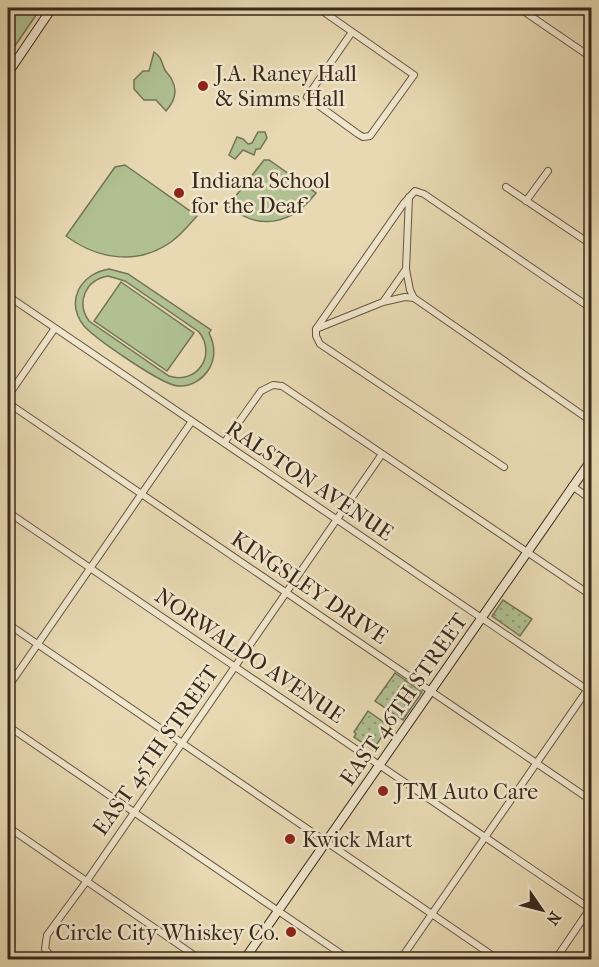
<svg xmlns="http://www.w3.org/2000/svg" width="599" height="967" viewBox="0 0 599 967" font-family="'IM FELL French Canon',serif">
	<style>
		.grass { fill: url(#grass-dots); stroke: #747456; stroke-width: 1.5 }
		.green { fill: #b0c091; stroke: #747456; stroke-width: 1.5; fill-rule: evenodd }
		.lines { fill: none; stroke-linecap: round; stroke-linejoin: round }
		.street-casing { stroke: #655542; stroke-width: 8 }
		.secondary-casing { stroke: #39291c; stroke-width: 10 }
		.street { stroke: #f0e6cd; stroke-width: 6 }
		.secondary { stroke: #f0e6cd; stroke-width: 8 }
		.poi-dot { fill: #8f2418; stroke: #f0e6cd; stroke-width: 2 }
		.labels { text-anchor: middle; stroke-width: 5; stroke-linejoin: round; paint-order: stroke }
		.poi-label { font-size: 22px; fill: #39291c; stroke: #f0e6cd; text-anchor: start }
		.street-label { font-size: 22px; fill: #39291c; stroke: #f0e6cd }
	</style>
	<defs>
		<pattern id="grass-dots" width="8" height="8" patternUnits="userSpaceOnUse" patternTransform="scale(1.5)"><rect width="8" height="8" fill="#b0c091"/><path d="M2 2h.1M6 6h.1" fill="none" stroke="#909c76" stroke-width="1.8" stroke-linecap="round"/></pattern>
	</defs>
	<rect width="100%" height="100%" fill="#e8d9b2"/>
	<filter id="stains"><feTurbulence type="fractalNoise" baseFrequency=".00333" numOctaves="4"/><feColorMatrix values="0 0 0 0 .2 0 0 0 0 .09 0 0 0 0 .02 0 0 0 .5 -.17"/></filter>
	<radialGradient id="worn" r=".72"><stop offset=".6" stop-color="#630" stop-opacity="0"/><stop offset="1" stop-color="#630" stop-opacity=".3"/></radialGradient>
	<path class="grass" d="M 503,600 L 532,619 L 520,636 L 492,616 Z
		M 395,673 L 422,692 L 403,720 L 375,701 Z
		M 368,711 L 389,726 L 373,750 L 354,737 L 356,734 L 354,732 Z"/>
	<path class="green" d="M 8,8 L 41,8 L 8,56 Z
		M 154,52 C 161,57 161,60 164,68 C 165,72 170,75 172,80 C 178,91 174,102 166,111 L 156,100 L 144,100 L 134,89 L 134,80 L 143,71 L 149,71 Z
		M 258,132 L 265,132 L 267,138 L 260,149 L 256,149 L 254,155 L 243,150 L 235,159 L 229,155 L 237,137 L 243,139 L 248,144 L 252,143 Z
		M 264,160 L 269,160 L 316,193 C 292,224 260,232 228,206 Z
		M 125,165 L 197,216 C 189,225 181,235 171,242 C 137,266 97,259 66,236 L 115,167 Z
		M 109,269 L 128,274 L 211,330 L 209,333 C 215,345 216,357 209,369 C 203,379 191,387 178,386 C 162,385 96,339 84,326 C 65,301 80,274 109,269 ZM 108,276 L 125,281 L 199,332 C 217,355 197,385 169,376 L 89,321 C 76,303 85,280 108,276 Z
		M 121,282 L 194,333 L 167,371 L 94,321 Z"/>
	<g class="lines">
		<g class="street-casing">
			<path id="street" d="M 318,8 L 414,75 L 370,136 L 363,137 L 358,134 L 307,97 L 352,32
				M 519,8 L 592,58
				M 506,187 L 592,245
				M 526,201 L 548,171
				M 406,269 L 410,290 L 414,298 L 405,297 L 383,302 Z
				M 406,269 L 409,197
				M 8,296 L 592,693
				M 414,298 L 591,421
				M 316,329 L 383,302
				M 8,396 L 55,328
				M 8,403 L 592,801
				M 224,443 L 261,391 L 273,385 L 282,386 L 592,596
				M 504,467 L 320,344 L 316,336 L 316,329 L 404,203 L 415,191 L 424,194 L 592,309
				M 572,486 L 592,500
				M 8,512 L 592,910
				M 8,624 L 499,960
				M 8,687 L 192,421
				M 8,726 L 350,960
				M 8,827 L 201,960
				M 8,840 L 13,831
				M 54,960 L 45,949 L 47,935 L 86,882 L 382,454
				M 400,960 L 592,683
				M 555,960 L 591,907"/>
		</g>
		<g class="secondary-casing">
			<path id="secondary" d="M 8,73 L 52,8
				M 244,960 L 592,459"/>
		</g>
		<use href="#street" class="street"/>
		<use href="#secondary" class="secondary"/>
	</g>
	<g class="poi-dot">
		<circle cx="203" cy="86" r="6"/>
		<circle cx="179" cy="193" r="6"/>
		<circle cx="383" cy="791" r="6"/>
		<circle cx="290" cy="839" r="6"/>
		<circle cx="291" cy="932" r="6"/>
	</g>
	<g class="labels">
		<g class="poi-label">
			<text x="215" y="81">J.A. Raney Hall<tspan x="215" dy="25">&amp; Simms Hall</tspan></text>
			<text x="191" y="188">Indiana School<tspan x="191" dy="25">for the Deaf</tspan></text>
			<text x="395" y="799">JTM Auto Care</text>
			<text x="302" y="847">Kwick Mart</text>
			<text x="279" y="940" text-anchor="end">Circle City Whiskey Co.</text>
		</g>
		<g class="street-label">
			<text transform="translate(310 480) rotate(34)" y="8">RALSTON AVENUE</text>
			<text transform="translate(310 587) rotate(34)" y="8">KINGSLEY DRIVE</text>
			<text transform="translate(250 655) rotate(34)" y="8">NORWALDO AVENUE</text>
			<text transform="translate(403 699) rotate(-55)" y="8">EAST 46TH STREET</text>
			<text transform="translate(155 750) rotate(-55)" y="8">EAST 45TH STREET</text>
		</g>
	</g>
	<rect width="599" height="967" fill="none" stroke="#e8d9b2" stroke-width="30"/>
	<rect x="9" y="9" width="581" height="949" fill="none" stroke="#39291c" stroke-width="3"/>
	<rect x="15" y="15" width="569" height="937" fill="none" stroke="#39291c" stroke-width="1.5"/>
	<g transform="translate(542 910) rotate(125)" stroke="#f0e6cd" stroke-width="4.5" paint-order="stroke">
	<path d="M0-4.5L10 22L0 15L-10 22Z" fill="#39291c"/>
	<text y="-9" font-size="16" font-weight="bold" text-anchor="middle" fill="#39291c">N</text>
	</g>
	<rect width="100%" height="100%" filter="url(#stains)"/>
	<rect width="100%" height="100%" fill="url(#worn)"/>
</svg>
